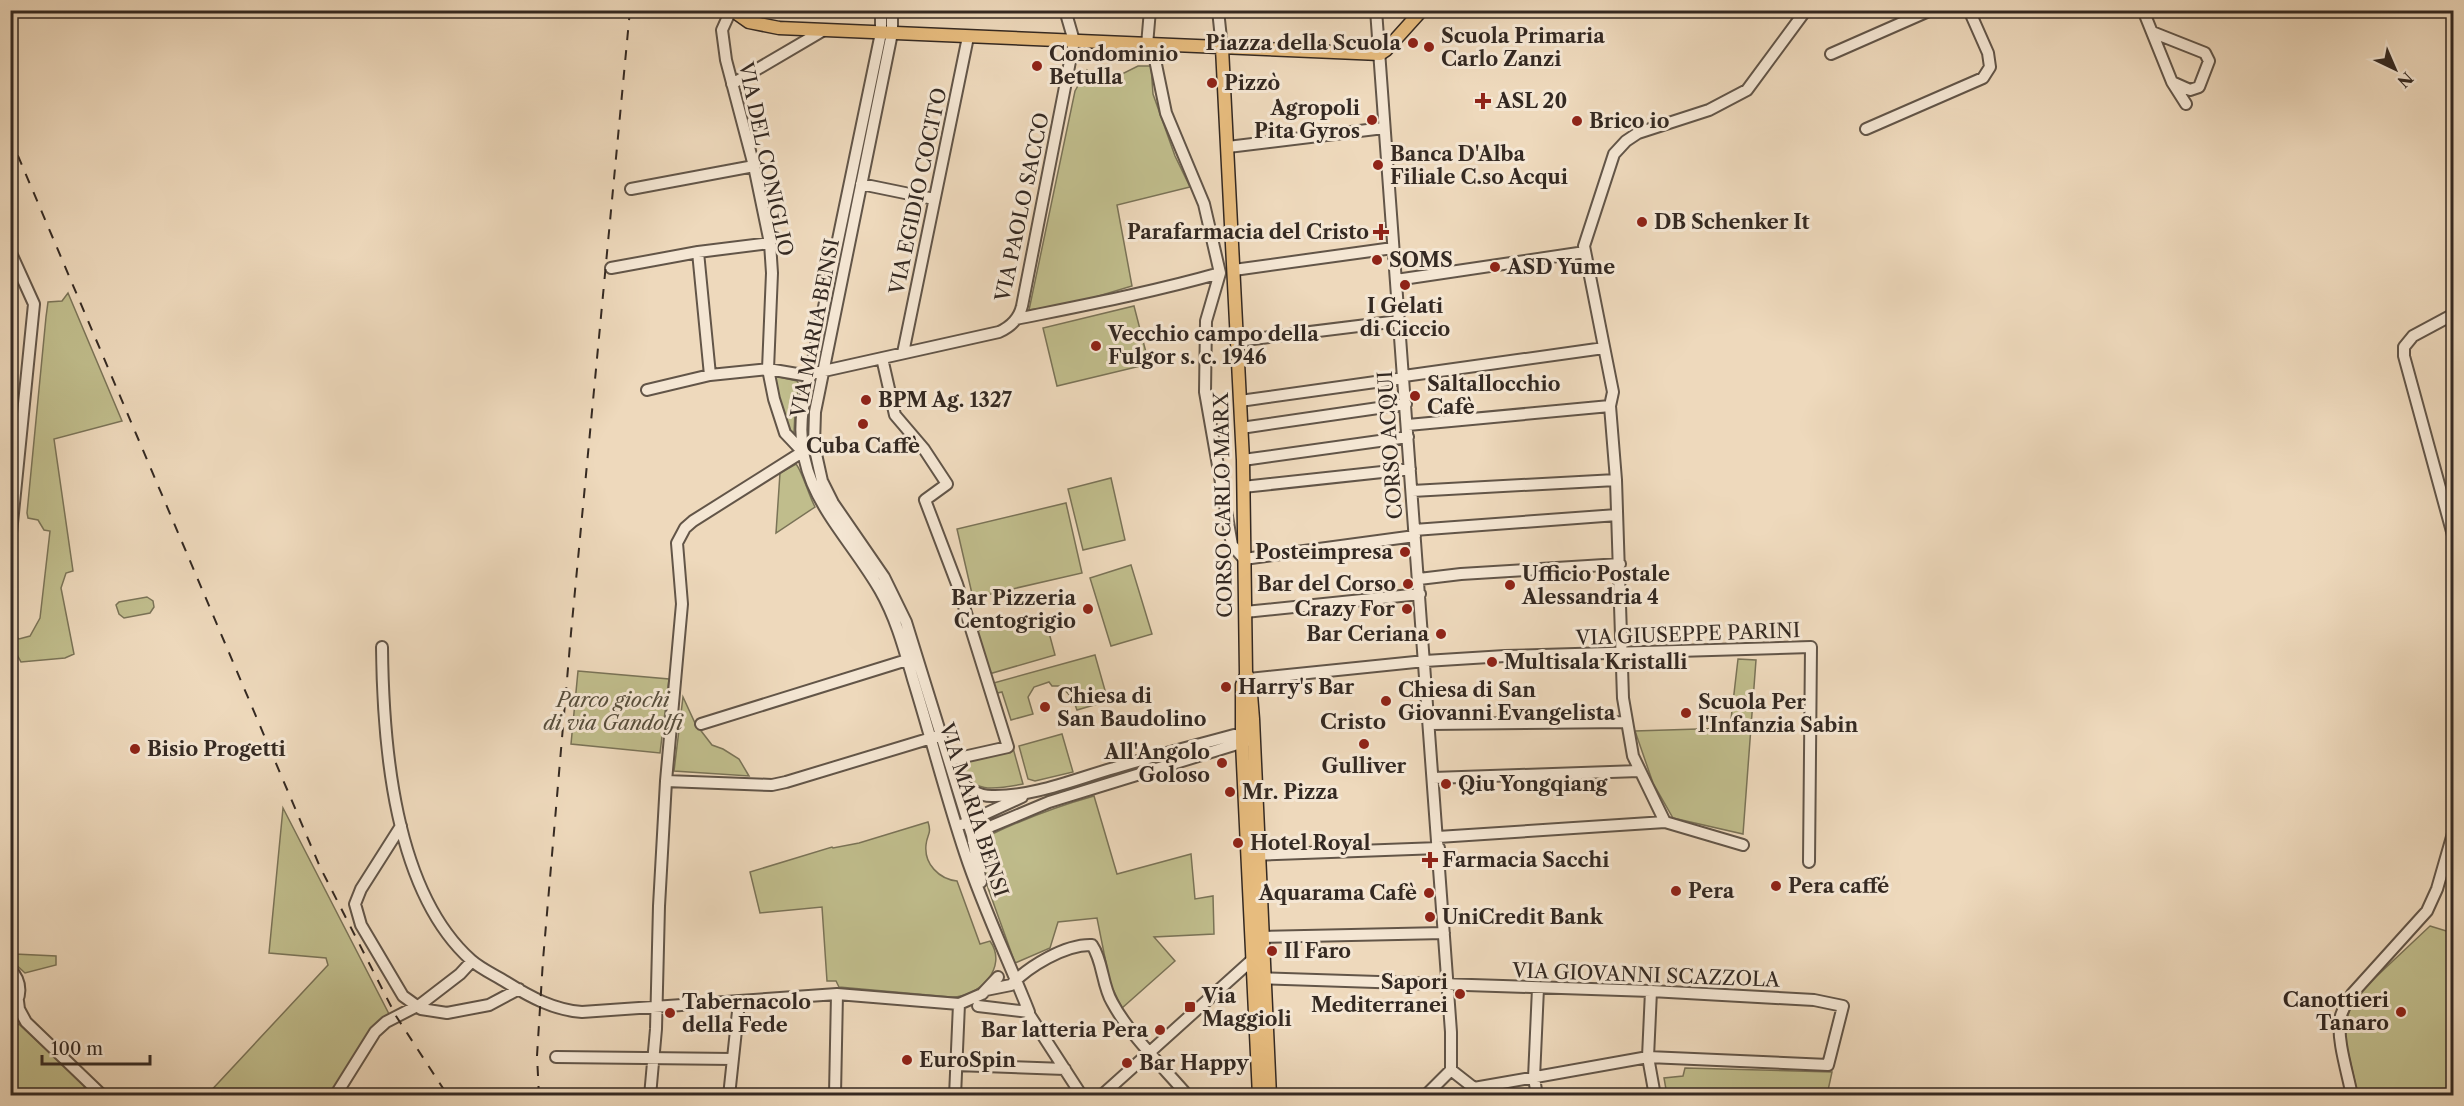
<svg xmlns="http://www.w3.org/2000/svg" width="2464" height="1106" viewBox="0 0 2464 1106" font-family="'Libre Caslon Text',serif">
	<style>
		.green { fill: #c0bd8c; stroke: #7a7357; stroke-width: 1.5 }
		.lines { fill: none; stroke-linecap: round; stroke-linejoin: round }
		.minor-casing { stroke: #625548; stroke-width: 14 }
		.major-casing { stroke: #342922; stroke-width: 15 }
		.minor { stroke: #f4e6d3; stroke-width: 10 }
		.major { stroke: #e7bc7e; stroke-width: 12 }
		.rail { stroke: #342922; stroke-width: 2; stroke-dasharray: 10 10; stroke-linecap: butt }
		.poi-dot { fill: #8f2418; stroke: #f4e6d3; stroke-width: 2 }
		.labels { text-anchor: middle; stroke-width: 6; stroke-linejoin: round; paint-order: stroke }
		.poi-label { font-size: 20px; font-weight: bold; fill: #342922; stroke: #f4e6d3; text-anchor: start }
		.street-label { font-size: 20px; fill: #342922; stroke: #f4e6d3 }
		.park-label { font-size: 20px; font-style: italic; fill: #574e3c; stroke: #f4e6d3 }
		.neighbourhood-label { font-size: 21px; font-weight: bold; fill: #342922; stroke: #f4e6d3 }
	</style>
	<rect width="100%" height="100%" fill="#eed9bc"/>
	<filter id="stains"><feTurbulence type="fractalNoise" baseFrequency=".00333" numOctaves="4"/><feColorMatrix values="0 0 0 0 .2 0 0 0 0 .09 0 0 0 0 .02 0 0 0 .5 -.17"/></filter>
	<radialGradient id="worn" r=".72"><stop offset=".6" stop-color="#630" stop-opacity="0"/><stop offset="1" stop-color="#630" stop-opacity=".3"/></radialGradient>
	<path class="green" d="M 1138,66 L 1151,66 L 1153,94 L 1175,156 L 1190,187 L 1117,205 L 1132,286 L 1072,304 L 1029,310 L 1075,91 L 1087,70 L 1096,82 L 1104,76 L 1108,81 Z
		M 68,293 L 122,421 L 54,439 L 73,571 L 66,573 L 61,588 L 74,654 L 65,658 L 21,662 L 15,651 L 11,651 L 11,632 L 19,639 L 30,636 L 40,618 L 50,531 L 44,530 L 38,520 L 28,518 L 27,513 L 46,317 L 48,302 L 62,301 Z
		M 1134,306 L 1149,364 L 1057,386 L 1043,328 Z
		M 775,376 L 797,381 L 799,384 L 795,411 L 794,433 L 785,426 Z
		M 796,464 C 802,471 809,496 815,507 L 776,533 L 780,473 Z
		M 1111,478 L 1125,540 L 1083,550 L 1068,489 Z
		M 1066,503 L 1082,573 L 973,598 L 957,529 Z
		M 1131,565 L 1152,634 L 1111,646 L 1090,578 Z
		M 147,597 L 153,601 L 154,607 L 150,613 L 124,618 L 119,614 L 116,605 L 119,602 Z
		M 1044,614 L 1055,655 L 989,674 L 977,631 Z
		M 1095,655 L 1108,701 L 1077,710 L 1073,699 L 1061,686 L 1052,686 L 1049,682 L 1034,687 L 1028,697 L 1033,714 L 1011,720 L 1002,692 L 993,694 L 990,684 Z
		M 1738,659 L 1756,660 L 1743,834 L 1673,818 L 1653,783 L 1635,731 L 1730,728 Z
		M 578,671 L 669,679 L 660,753 L 571,744 Z
		M 683,697 L 695,723 L 712,745 L 723,749 L 739,759 L 749,776 L 674,771 Z
		M 1062,734 L 1073,772 L 1035,781 L 1028,779 L 1019,746 Z
		M 1013,748 L 1023,784 C 997,789 969,795 959,764 Z
		M 1094,796 L 1117,874 L 1191,854 L 1195,899 L 1213,896 L 1214,934 L 1154,937 L 1175,961 L 1122,1008 L 1110,983 L 1097,918 L 1058,922 L 1050,948 L 1015,963 L 988,888 L 980,848 L 993,850 L 990,835 C 1024,819 1058,806 1094,796 Z
		M 283,808 L 390,1016 L 330,1095 L 206,1096 L 328,965 L 326,958 L 269,953 Z
		M 928,822 C 932,834 927,834 926,845 C 924,864 939,879 957,881 L 980,944 L 990,941 C 1009,968 978,998 951,997 L 839,987 L 836,981 L 827,981 L 822,907 L 760,913 L 750,872 L 832,847 L 833,848 L 859,843 Z
		M 2430,926 L 2453,933 L 2453,1095 L 2358,1095 L 2345,1039 L 2347,1018 L 2351,1006 L 2361,991 Z
		M 10,938 L 16,938 L 15,954 L 56,956 L 56,965 L 25,973 L 11,960 Z
		M 11,1021 L 20,1025 L 85,1086 L 81,1095 L 11,1095 Z
		M 1685,1068 L 1832,1072 L 1827,1095 L 1667,1095 L 1664,1078 L 1683,1076 Z"/>
	<g class="lines">
		<g class="minor-casing">
			<path id="minor" d="M 731,10 L 722,30 L 726,60 L 754,166 L 770,243 L 772,273 L 768,369 L 774,399 L 785,433 L 802,451
				M 881,10 L 881,33 L 803,408 C 791,487 844,528 880,590 C 896,618 904,648 913,679 C 931,737 946,796 965,853 C 983,908 1008,959 1029,1012
				M 892,10 L 892,33 L 815,412 L 814,445 L 822,481 L 833,503 L 884,577 L 906,622 L 972,835 L 981,882
				M 1218,10 L 1222,48
				M 1376,10 L 1451,1032 L 1451,1070 L 1425,1096
				M 2143,10 L 2172,82 L 2186,104
				M 2152,32 L 2205,53 L 2209,61 L 2199,87 L 2190,90 L 2172,82
				M 1147,45 L 1150,10
				M 1152,45 L 1166,113 L 1204,204 L 1220,273 L 1206,321 L 1205,392 L 1232,545 L 1244,559 L 1415,536
				M 1831,54 L 1931,10
				M 732,84 L 824,30
				M 1866,129 L 1983,78 L 1990,67 L 1988,53 L 1969,10
				M 1228,147 L 1384,128
				M 861,184 L 934,199
				M 631,189 L 754,166
				M 10,251 L 34,304 L 10,543
				M 698,252 L 710,375
				M 611,268 L 698,252 L 770,243
				M 1234,270 L 1393,248
				M 1396,280 L 1585,252
				M 2454,314 L 2413,336 L 2404,347 L 2404,356 L 2454,539
				M 1016,319 C 1085,305 1153,292 1220,273
				M 1237,341 L 1399,321
				M 903,353 L 968,37
				M 882,358 L 895,415 L 924,449 L 947,484 L 925,500 L 957,584 L 1008,747 L 950,760
				M 1404,376 L 1604,348
				M 647,390 L 710,375 L 768,369 L 803,375 L 824,371 L 999,332 C 1010,327 1019,319 1022,306 L 1074,41 L 1065,10
				M 1240,401 L 1404,378
				M 1408,425 L 1610,406
				M 1241,428 L 1406,404
				M 1243,460 L 1408,437
				M 1243,487 L 1410,469
				M 1412,491 L 1616,480
				M 1414,530 L 1617,515
				M 1419,579 L 1461,574 L 1620,564
				M 1245,612 L 1420,594
				M 382,647 C 383,745 394,891 471,960 C 481,969 495,975 506,982 C 530,997 554,1010 582,1012 L 837,994 L 959,1004 L 982,994 L 998,977
				M 1249,679 L 1425,661 L 1505,656 L 1811,647 L 1809,862
				M 701,724 L 907,660
				M 1430,724 L 1627,722
				M 958,777 C 966,788 978,796 992,796 C 1033,797 1075,779 1114,768 C 1153,756 1194,746 1234,735 L 1248,736
				M 1433,778 L 1639,771
				M 666,781 L 772,785 L 786,782 L 938,736
				M 963,824 L 1022,797
				M 401,826 L 361,889 L 355,904 L 361,925 L 403,996 L 421,1009 L 447,1013 L 489,1005 L 519,989
				M 1438,837 L 1665,822
				M 973,842 L 987,828 L 1049,802 L 1247,741
				M 1743,845 L 1665,822 L 1633,756 L 1623,698 L 1616,480 L 1610,406 L 1613,392 L 1584,246 L 1614,154 L 1626,141 L 1638,133 L 1709,110 L 1747,90 L 1806,10
				M 1253,855 L 1439,848
				M 1262,937 L 1444,933
				M 10,969 C 23,982 22,999 10,1012
				M 1257,978 L 1651,991 L 1814,1000 L 1843,1006 L 1828,1065 L 1648,1057 L 1474,1088 L 1451,1070
				M 986,990 L 1011,985 C 1028,967 1065,944 1092,945 C 1103,961 1102,985 1112,1002 C 1129,1034 1164,1068 1188,1096
				M 1651,991 L 1648,1057 L 1655,1096
				M 18,1001 L 19,1009 L 26,1022 L 103,1096
				M 978,1006 L 1029,1012
				M 1025,1008 L 1082,1096
				M 556,1057 L 733,1059
				M 956,1065 L 1065,1069
				M 835,1094 L 837,994
				M 335,1096 L 375,1032 L 386,1022 L 421,1004 L 460,974 L 472,961
				M 650,1096 L 656,1029 L 659,906 L 666,781 L 682,604 L 677,543 L 685,528 L 693,521 L 807,449
				M 729,1096 L 739,1002
				M 955,1096 L 959,1004
				M 1101,1096 L 1252,960 L 1257,959
				M 1537,1096 L 1534,1078 L 1538,988
				M 2352,1096 C 2348,1074 2337,1041 2340,1020 C 2341,1011 2347,1002 2352,994 L 2427,911 L 2437,889 L 2454,830"/>
		</g>
		<g class="major-casing">
			<path id="major" d="M 732,10 L 749,22 L 779,28 L 1380,54 L 1386,50 L 1422,10
				M 1222,48 L 1243,460 L 1246,673 L 1250,682 L 1253,719 L 1270,1096
				M 1246,675 L 1242,685 L 1242,743 L 1259,1096"/>
		</g>
		<use href="#minor" class="minor"/>
		<use href="#major" class="major"/>
		<path class="rail" d="M 10,137 L 320,867 L 396,1016 L 448,1096
			M 539,1096 L 537,1056 L 543,960 L 571,633 L 630,10"/>
	</g>
	<g class="poi-dot">
		<circle cx="1413" cy="43" r="6"/>
		<circle cx="1429" cy="47" r="6"/>
		<circle cx="1037" cy="66" r="6"/>
		<circle cx="1212" cy="83" r="6"/>
		<path d="M1480 92h6v6h6v6h-6v6h-6v-6h-6v-6h6z"/>
		<circle cx="1372" cy="120" r="6"/>
		<circle cx="1577" cy="121" r="6"/>
		<circle cx="1378" cy="165" r="6"/>
		<circle cx="1642" cy="222" r="6"/>
		<path d="M1378 223h6v6h6v6h-6v6h-6v-6h-6v-6h6z"/>
		<circle cx="1377" cy="260" r="6"/>
		<circle cx="1495" cy="267" r="6"/>
		<circle cx="1405" cy="285" r="6"/>
		<circle cx="1096" cy="346" r="6"/>
		<circle cx="1415" cy="396" r="6"/>
		<circle cx="866" cy="400" r="6"/>
		<circle cx="863" cy="424" r="6"/>
		<circle cx="1405" cy="552" r="6"/>
		<circle cx="1408" cy="584" r="6"/>
		<circle cx="1510" cy="585" r="6"/>
		<circle cx="1088" cy="609" r="6"/>
		<circle cx="1407" cy="609" r="6"/>
		<circle cx="1441" cy="634" r="6"/>
		<circle cx="1492" cy="662" r="6"/>
		<circle cx="1226" cy="687" r="6"/>
		<circle cx="1386" cy="701" r="6"/>
		<circle cx="1045" cy="707" r="6"/>
		<circle cx="1686" cy="713" r="6"/>
		<circle cx="1364" cy="744" r="6"/>
		<circle cx="135" cy="749" r="6"/>
		<circle cx="1222" cy="763" r="6"/>
		<circle cx="1446" cy="784" r="6"/>
		<circle cx="1230" cy="792" r="6"/>
		<circle cx="1238" cy="843" r="6"/>
		<path d="M1427 851h6v6h6v6h-6v6h-6v-6h-6v-6h6z"/>
		<circle cx="1776" cy="886" r="6"/>
		<circle cx="1676" cy="891" r="6"/>
		<circle cx="1429" cy="893" r="6"/>
		<circle cx="1430" cy="917" r="6"/>
		<circle cx="1272" cy="951" r="6"/>
		<circle cx="1460" cy="994" r="6"/>
		<rect x="1184" y="1001" width="12" height="12" rx="3"/>
		<circle cx="2401" cy="1012" r="6"/>
		<circle cx="670" cy="1013" r="6"/>
		<circle cx="1160" cy="1030" r="6"/>
		<circle cx="907" cy="1060" r="6"/>
		<circle cx="1127" cy="1063" r="6"/>
	</g>
	<g class="labels">
		<g class="poi-label">
			<text x="1441" y="43">Scuola Primaria<tspan x="1441" dy="23">Carlo Zanzi</tspan></text>
			<text x="1401" y="50" text-anchor="end">Piazza della Scuola</text>
			<text x="1049" y="61">Condominio<tspan x="1049" dy="23">Betulla</tspan></text>
			<text x="1224" y="90">Pizzò</text>
			<text x="1496" y="108">ASL 20</text>
			<text x="1360" y="115" text-anchor="end">Agropoli<tspan x="1360" dy="23">Pita Gyros</tspan></text>
			<text x="1589" y="128">Brico io</text>
			<text x="1390" y="161">Banca D'Alba<tspan x="1390" dy="23">Filiale C.so Acqui</tspan></text>
			<text x="1654" y="229">DB Schenker It</text>
			<text x="1369" y="239" text-anchor="end">Parafarmacia del Cristo</text>
			<text x="1389" y="267">SOMS</text>
			<text x="1507" y="274">ASD Yume</text>
			<text x="1405" y="313" text-anchor="middle">I Gelati<tspan x="1405" dy="23">di Ciccio</tspan></text>
			<text x="1108" y="341">Vecchio campo della<tspan x="1108" dy="23">Fulgor s. c. 1946</tspan></text>
			<text x="1427" y="391">Saltallocchio<tspan x="1427" dy="23">Cafè</tspan></text>
			<text x="878" y="407">BPM Ag. 1327</text>
			<text x="863" y="453" text-anchor="middle">Cuba Caffè</text>
			<text x="1393" y="559" text-anchor="end">Posteimpresa</text>
			<text x="1522" y="581">Ufficio Postale<tspan x="1522" dy="23">Alessandria 4</tspan></text>
			<text x="1396" y="591" text-anchor="end">Bar del Corso</text>
			<text x="1076" y="605" text-anchor="end">Bar Pizzeria<tspan x="1076" dy="23">Centogrigio</tspan></text>
			<text x="1395" y="616" text-anchor="end">Crazy For</text>
			<text x="1429" y="641" text-anchor="end">Bar Ceriana</text>
			<text x="1504" y="669">Multisala Kristalli</text>
			<text x="1238" y="694">Harry's Bar</text>
			<text x="1398" y="697">Chiesa di San<tspan x="1398" dy="23">Giovanni Evangelista</tspan></text>
			<text x="1057" y="703">Chiesa di<tspan x="1057" dy="23">San Baudolino</tspan></text>
			<text x="1698" y="709">Scuola Per<tspan x="1698" dy="23">l'Infanzia Sabin</tspan></text>
			<text x="147" y="756">Bisio Progetti</text>
			<text x="1210" y="759" text-anchor="end">All'Angolo<tspan x="1210" dy="23">Goloso</tspan></text>
			<text x="1364" y="773" text-anchor="middle">Gulliver</text>
			<text x="1458" y="791">Qiu Yongqiang</text>
			<text x="1242" y="799">Mr. Pizza</text>
			<text x="1250" y="850">Hotel Royal</text>
			<text x="1442" y="867">Farmacia Sacchi</text>
			<text x="1788" y="893">Pera caffé</text>
			<text x="1688" y="898">Pera</text>
			<text x="1417" y="900" text-anchor="end">Aquarama Cafè</text>
			<text x="1442" y="924">UniCredit Bank</text>
			<text x="1284" y="958">Il Faro</text>
			<text x="1448" y="989" text-anchor="end">Sapori<tspan x="1448" dy="23">Mediterranei</tspan></text>
			<text x="1202" y="1003">Via<tspan x="1202" dy="23">Maggioli</tspan></text>
			<text x="2389" y="1007" text-anchor="end">Canottieri<tspan x="2389" dy="23">Tanaro</tspan></text>
			<text x="682" y="1009">Tabernacolo<tspan x="682" dy="23">della Fede</tspan></text>
			<text x="1148" y="1037" text-anchor="end">Bar latteria Pera</text>
			<text x="919" y="1067">EuroSpin</text>
			<text x="1139" y="1070">Bar Happy</text>
		</g>
		<g class="street-label">
			<text transform="translate(766 159) rotate(78)" y="7">VIA DEL CONIGLIO</text>
			<text transform="translate(918 191) rotate(-78)" y="7">VIA EGIDIO COCITO</text>
			<text transform="translate(1022 207) rotate(-78)" y="7">VIA PAOLO SACCO</text>
			<text transform="translate(815 328) rotate(-79)" y="7">VIA MARIA BENSI</text>
			<text transform="translate(1390 445) rotate(-94)" y="7">CORSO ACQUI</text>
			<text transform="translate(1223 505) rotate(-91)" y="7">CORSO CARLO MARX</text>
			<text transform="translate(1688 634) rotate(-2)" y="7">VIA GIUSEPPE PARINI</text>
			<text transform="translate(974 810) rotate(72)" y="7">VIA MARIA BENSI</text>
			<text transform="translate(1646 975) rotate(2)" y="7">VIA GIOVANNI SCAZZOLA</text>
		</g>
		<g class="park-label">
			<text x="613" y="707">Parco giochi<tspan x="613" dy="23">di via Gandolfi</tspan></text>
		</g>
		<g class="neighbourhood-label">
			<text x="1353" y="729">Cristo</text>
		</g>
	</g>
	<rect width="2464" height="1106" fill="none" stroke="#eed9bc" stroke-width="36"/>
	<rect x="12" y="12" width="2440" height="1082" fill="none" stroke="#342922" stroke-width="3"/>
	<rect x="18" y="18" width="2428" height="1070" fill="none" stroke="#342922" stroke-width="1.5"/>
	<g transform="translate(2395 69) rotate(136)" stroke="#f4e6d3" stroke-width="4.5" paint-order="stroke">
	<path d="M0-4.5L10 22L0 15L-10 22Z" fill="#342922"/>
	<text y="-9" font-size="16" font-weight="bold" text-anchor="middle" fill="#342922">N</text>
	</g>
	<path d="M42 1055v9h108v-9" fill="none" stroke="#342922" stroke-width="3"/>
	<text x="51" y="1055" font-size="18" fill="#342922" stroke="#f4e6d3" stroke-width="4.5" paint-order="stroke">100 m</text>
	<rect width="100%" height="100%" filter="url(#stains)"/>
	<rect width="100%" height="100%" fill="url(#worn)"/>
</svg>
